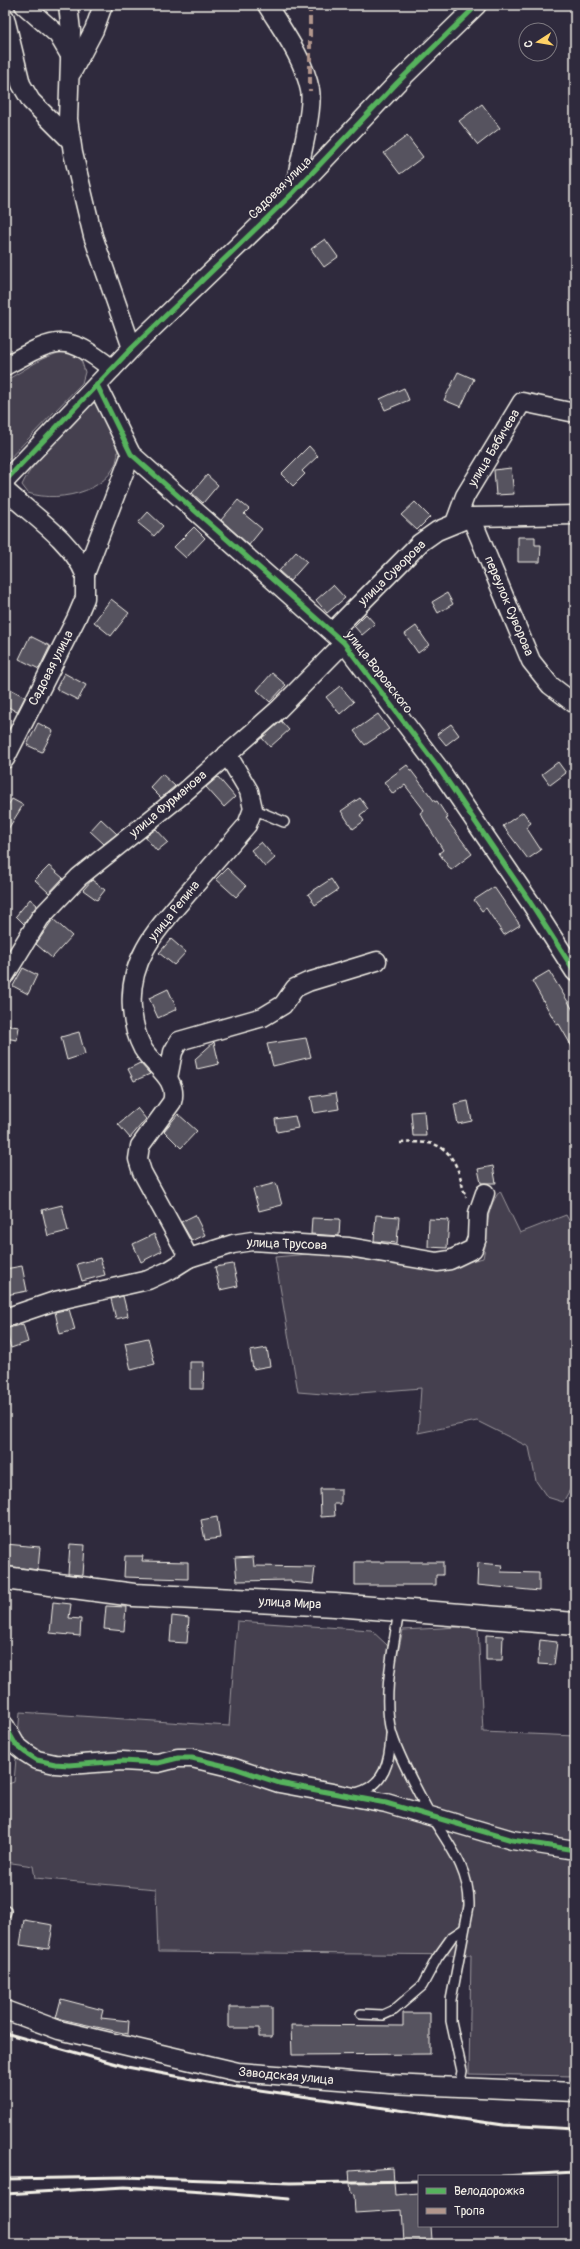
<svg xmlns="http://www.w3.org/2000/svg" width="580" height="2249" font-family="Pangolin,sans-serif">
	<style>
		.green { fill: #454050; stroke: #9c989c }
		.building { fill: #56525f; stroke: #f4f1e8 }
		.lines { fill: none; stroke-linecap: round; stroke-linejoin: round }
		.lane-casing { stroke: #f4f1e8; stroke-width: 12 }
		.street-casing { stroke: #f4f1e8; stroke-width: 21 }
		.secondary-casing { stroke: #f4f1e8; stroke-width: 25 }
		.path { stroke: #f4f1e8; stroke-width: 2.5; stroke-dasharray: 4 3; stroke-linecap: butt }
		.lane { stroke: #2f2a3d; stroke-width: 9 }
		.street { stroke: #2f2a3d; stroke-width: 18 }
		.secondary { stroke: #2f2a3d; stroke-width: 22 }
		.rail { stroke: #f4f1e8; stroke-width: 3 }
		.quiet { stroke: #b2968c; stroke-width: 4; stroke-dasharray: 8 4; stroke-linecap: butt }
		.cycleway-casing { stroke: #2f2a3d; stroke-width: 8 }
		.cycleway { stroke: #56b35d; stroke-width: 5 }
		.labels { text-anchor: middle; dominant-baseline: central; stroke-width: 3; stroke-linejoin: round; paint-order: stroke }
		.street-label { font-size: 13px; fill: #f4f1e8; stroke: #2f2a3d }
	</style>
	<rect width="100%" height="100%" fill="#2f2a3d"/>
	<filter id="ink" filterUnits="userSpaceOnUse"><feTurbulence type="fractalNoise" baseFrequency=".025" numOctaves="2"/><feDisplacementMap in="SourceGraphic" scale="8" xChannelSelector="R" yChannelSelector="G"/><feConvolveMatrix kernelMatrix="1 2 1 2 8 2 1 2 1" color-interpolation-filters="sRGB"/></filter>
	<g filter="url(#ink)">
		<g class="green">
			<path d="M63 351 79 353 85 372 82 383 5 463V381L42 359Z"/>
			<path d="M91 403H97C102 414 117 437 118 448 120 490 60 504 28 493L22 485C37 452 71 432 91 403Z"/>
			<path d="M500 1191 520 1233 566 1215 575 1231V1481L563 1502 547 1497 536 1481 529 1447 477 1421 418 1433 421 1388 335 1395 298 1392 275 1257 319 1253 435 1270 483 1258C488 1236 484 1210 500 1191Z"/>
			<path d="M237 1621 371 1630 387 1645 396 1661 403 1630 478 1626 483 1732 575 1736V2076L469 2074 471 1955 158 1952 156 1889 35 1878 33 1866 5 1862V1785L14 1782 20 1712 229 1726Z"/>
		</g>
		<g class="building">
			<path d="M482 104 500 128 478 145 459 121Z"/>
			<path d="M407 136 423 157 400 174 384 153Z"/>
			<path d="M325 239 338 257 324 267 311 249Z"/>
			<path d="M458 372 474 379 461 407 444 400Z"/>
			<path d="M404 388 409 400 385 410 380 399Z"/>
			<path d="M309 446 318 456 302 471 305 474 293 486 281 474Z"/>
			<path d="M511 468 514 494 496 495 494 470Z"/>
			<path d="M207 475 218 485 203 503 192 493Z"/>
			<path d="M238 500 249 509 244 514 262 529 249 545 221 520Z"/>
			<path d="M415 502 430 517 417 530 401 515Z"/>
			<path d="M148 512 163 526 154 536 138 523Z"/>
			<path d="M194 527 205 538 186 558 174 547Z"/>
			<path d="M518 537H535V545H541L540 562H518Z"/>
			<path d="M296 552 307 562 290 581 279 571Z"/>
			<path d="M333 585 345 598 327 613 316 600Z"/>
			<path d="M447 593 453 604 438 613 432 602Z"/>
			<path d="M111 599 129 613 111 636 94 622Z"/>
			<path d="M366 614 375 624 362 635 354 626Z"/>
			<path d="M416 626 429 645 418 653 405 634Z"/>
			<path d="M30 636 50 646 39 669 19 659Z"/>
			<path d="M64 673 86 685 78 700 56 689Z"/>
			<path d="M272 673 286 685 270 702 257 690Z"/>
			<path d="M5 686 25 697 17 712 5 705Z"/>
			<path d="M340 686 354 702 340 714 326 697Z"/>
			<path d="M378 714 389 729 365 745 354 731Z"/>
			<path d="M281 721 289 730 270 747 262 738Z"/>
			<path d="M38 723 53 731 42 752 27 745Z"/>
			<path d="M451 724 459 735 446 745 437 734Z"/>
			<path d="M558 762 566 773 550 785 542 774Z"/>
			<path d="M407 765 435 802 437 801 448 818 446 819 472 854 451 870 439 853 443 850 420 813 424 810 405 785 393 794 384 782Z"/>
			<path d="M162 774 175 786 161 798 150 787Z"/>
			<path d="M218 777 235 797 224 807 206 787Z"/>
			<path d="M360 798 368 809 360 815 364 821 353 829 341 811Z"/>
			<path d="M12 799 23 805 5 834V810Z"/>
			<path d="M523 812 531 823 526 827 541 850 528 859 503 826Z"/>
			<path d="M101 819 117 834 104 844 90 831Z"/>
			<path d="M156 829 168 842 157 851 145 837Z"/>
			<path d="M261 842 275 858 265 867 251 850Z"/>
			<path d="M49 866 63 878 49 893 35 880Z"/>
			<path d="M227 868 246 886 236 897 216 879Z"/>
			<path d="M331 879 338 890 315 905 308 894Z"/>
			<path d="M92 880 105 890 97 900 83 890Z"/>
			<path d="M494 887 520 925 504 935 486 908 482 911 474 900Z"/>
			<path d="M30 899 37 905 24 924 16 916Z"/>
			<path d="M53 919 72 936 52 958 36 944Z"/>
			<path d="M171 939 186 952 174 965 159 953Z"/>
			<path d="M23 968 37 975 28 994 13 986Z"/>
			<path d="M549 971 575 1013V1052L559 1024 557 1025 532 981Z"/>
			<path d="M168 989 177 1009 158 1018 149 998Z"/>
			<path d="M5 1025 19 1027 17 1040 5 1038Z"/>
			<path d="M79 1032 85 1054 67 1060 61 1037Z"/>
			<path d="M306 1038 311 1057 273 1066 267 1044Z"/>
			<path d="M214 1042 219 1064 197 1069 195 1059Z"/>
			<path d="M140 1063 150 1074 134 1081 128 1069Z"/>
			<path d="M336 1093 339 1109 314 1113 311 1097Z"/>
			<path d="M468 1101 472 1121 458 1124 454 1104Z"/>
			<path d="M137 1108 146 1119 130 1138 118 1124Z"/>
			<path d="M424 1111 426 1136H413L411 1112Z"/>
			<path d="M178 1114 197 1131 181 1148 164 1131Z"/>
			<path d="M295 1116 298 1128 277 1132 275 1119Z"/>
			<path d="M493 1166 496 1183H481L478 1169Z"/>
			<path d="M276 1183 282 1205 259 1211 253 1189Z"/>
			<path d="M62 1205 68 1231 48 1236 42 1210Z"/>
			<path d="M195 1215 205 1235 192 1241 181 1222Z"/>
			<path d="M376 1215 399 1217 397 1243 374 1241Z"/>
			<path d="M312 1218 340 1219 339 1236 311 1234Z"/>
			<path d="M429 1219 449 1220 447 1248 428 1247Z"/>
			<path d="M154 1234 162 1251 141 1262 133 1244Z"/>
			<path d="M100 1258 105 1275 82 1281 77 1264Z"/>
			<path d="M233 1264 238 1286 220 1290 215 1267Z"/>
			<path d="M22 1266 27 1291 6 1295 5 1269Z"/>
			<path d="M123 1296 128 1316 116 1319 111 1299Z"/>
			<path d="M69 1309 75 1330 60 1334 55 1312Z"/>
			<path d="M23 1324 28 1342 11 1348 5 1329Z"/>
			<path d="M148 1338 155 1364 131 1370 125 1343Z"/>
			<path d="M267 1348 270 1366 253 1369 250 1351Z"/>
			<path d="M190 1362H204L203 1389H190Z"/>
			<path d="M320 1489H341V1504H334L335 1516 321 1517Z"/>
			<path d="M217 1517 220 1538 205 1540 201 1520Z"/>
			<path d="M5 1544 40 1547 38 1570 5 1566Z"/>
			<path d="M70 1544 85 1545 83 1575 68 1574Z"/>
			<path d="M125 1556H143L142 1561 188 1562V1579L124 1577Z"/>
			<path d="M253 1557 254 1566 315 1567 313 1584 291 1582V1580L237 1581 235 1558Z"/>
			<path d="M355 1562H443V1575H436V1585H355Z"/>
			<path d="M478 1563 502 1565 501 1572 539 1573V1591L477 1585Z"/>
			<path d="M53 1602 71 1604 69 1618 81 1619 80 1636 50 1633Z"/>
			<path d="M106 1606 126 1607 124 1631 104 1629Z"/>
			<path d="M172 1616 189 1618 187 1643 170 1642Z"/>
			<path d="M486 1635 503 1636 502 1660H486Z"/>
			<path d="M540 1640 557 1642 554 1665 538 1664Z"/>
			<path d="M24 1920 53 1925 49 1949 20 1945Z"/>
			<path d="M61 1999 103 2010 101 2018 129 2021 128 2034 56 2018Z"/>
			<path d="M229 2007H272V2037H259V2028H229Z"/>
			<path d="M403 2013H430V2054L292 2055 291 2025 403 2026Z"/>
			<path d="M393 2168 395 2195 419 2193V2226H431L432 2240 404 2242 402 2210 355 2213 354 2195 351 2194 349 2171Z"/>
		</g>
		<g class="lines">
			<g class="lane-casing">
				<g id="lane">
					<path d="M253 809 284 822"/>
					<path d="M399 1610C394 1647 382 1694 391 1731 397 1754 419 1794 431 1816 449 1845 470 1870 469 1906L451 2000V2021L462 2071 459 2087"/>
					<path d="M356 1793C385 1786 390 1761 391 1735"/>
					<path d="M5 1914 6 1911"/>
					<path d="M361 2014 383 2015 394 2010 422 1986 437 1958 452 1937 464 1929"/>
				</g>
			</g>
			<g class="street-casing">
				<g id="street">
					<path d="M24 5 58 35 71 57"/>
					<path d="M68 5 71 31 68 119 73 153 93 236 132 348"/>
					<path d="M267 5C283 31 304 59 310 90 314 109 298 170 293 193"/>
					<path d="M5 18 21 84 31 101 71 141"/>
					<path d="M72 72 94 30 103 5"/>
					<path d="M5 366C56 338 64 331 112 369"/>
					<path d="M97 385 131 454 344 643 438 767 530 902 575 972"/>
					<path d="M5 481 132 348 293 193 397 83 477 5"/>
					<path d="M5 490C32 515 71 540 85 574"/>
					<path d="M471 517 531 661 550 685 575 704"/>
					<path d="M455 523 465 496 522 402 575 413"/>
					<path d="M333 631 420 543 437 531 471 517 575 515"/>
					<path d="M5 759 76 619 85 598V574L131 454"/>
					<path d="M5 975 40 918 79 877 179 797 278 710 344 643"/>
					<path d="M168 1078 173 1052 179 1041 263 1017 283 1005 295 988 308 982 377 961"/>
					<path d="M189 1258 142 1172 138 1159 140 1146 172 1102C179 1079 153 1066 143 1049 136 1036 133 1022 132 1008 128 958 159 927 189 892 209 869 228 847 247 825L253 809 249 791 227 754"/>
					<path d="M5 1318 55 1301 148 1280 170 1270 189 1258 233 1244 252 1241 349 1247 437 1262 450 1260 473 1249 477 1238 478 1213 485 1193"/>
					<path d="M5 1726 16 1745 26 1753 37 1760 55 1764 69 1765 122 1761 158 1763 178 1758H192L234 1768 279 1783 386 1803 512 1840 575 1850"/>
					<path d="M5 2010 59 2030 238 2072 390 2084 575 2092"/>
				</g>
			</g>
			<g class="secondary-casing">
				<path id="secondary" d="M5 1578 134 1595 335 1605 575 1624"/>
			</g>
			<path class="path" d="M400 1143C432 1141 448 1141 460 1176 462 1183 463 1190 466 1197"/>
			<use href="#lane" class="lane"/>
			<use href="#street" class="street"/>
			<use href="#secondary" class="secondary"/>
			<g class="rail">
				<path d="M5 2033 127 2067 224 2085 503 2125 575 2129"/>
				<path d="M502 2176 575 2172"/>
				<path d="M5 2179 125 2177 290 2183 419 2181"/>
				<path d="M5 2194 125 2187 219 2193 289 2199"/>
			</g>
			<path class="quiet" d="M310 5V91"/>
			<g class="cycleway-casing">
				<g id="cycleway">
					<path d="M97 385 131 454 344 643 438 767 530 902 575 972"/>
					<path d="M5 481 132 348 293 193 397 83 477 5"/>
					<path d="M5 1726 16 1745 26 1753 37 1760 55 1764 69 1765 122 1761 158 1763 178 1758H192L234 1768 279 1783 386 1803 512 1840 575 1850"/>
				</g>
			</g>
			<use href="#cycleway" class="cycleway"/>
		</g>
	</g>
	<g class="labels">
		<g class="street-label">
			<text transform="translate(280 188) rotate(-45)">Садовая улица</text>
			<text transform="translate(494 448) rotate(-59)">улица Бабичева</text>
			<text transform="translate(392 573) rotate(-44)">улица Суворова</text>
			<text transform="translate(509 606) rotate(67)">переулок Суворова</text>
			<text transform="translate(51 668) rotate(-63)">Садовая улица</text>
			<text transform="translate(379 672) rotate(52)">улица Воровского</text>
			<text transform="translate(168 804) rotate(-40)">улица Фурманова</text>
			<text transform="translate(174 911) rotate(-51)">улица Репина</text>
			<text transform="translate(287 1244) rotate(2)">улица Трусова</text>
			<text transform="translate(290 1603) rotate(3)">улица Мира</text>
			<text transform="translate(286 2076) rotate(5)">Заводская улица</text>
		</g>
	</g>
	<rect width="580" height="2249" fill="none" stroke="#2f2a3d" stroke-width="20"/>
	<rect x="10" y="10" width="560" height="2229" fill="none" stroke="#f4f1e8" stroke-width="1.5" filter="url(#ink)"/>
	<rect x="418" y="2175" width="140" height="52" fill="#2f2a3d" stroke="#7e7a81"/>
	<rect x="426" y="2188" width="20" height="6" fill="#56b35d" stroke="#7e7a81"/>
	<text x="454" y="2195" font-size="12" fill="#f4f1e8">Велодорожка</text>
	<rect x="426" y="2208" width="20" height="6" fill="#b2968c" stroke="#7e7a81"/>
	<text x="454" y="2215" font-size="12" fill="#f4f1e8">Тропа</text>
	<g transform="translate(538 42) rotate(258)"><circle r="19" fill="#2f2a3d" stroke="#7e7a81"/>
	<path d="M0-3L7 15L0 10L-7 15Z" fill="#ffd166"/>
	<text y="-6" font-size="11" font-weight="bold" text-anchor="middle" fill="#f4f1e8">С</text>
	</g>
</svg>
